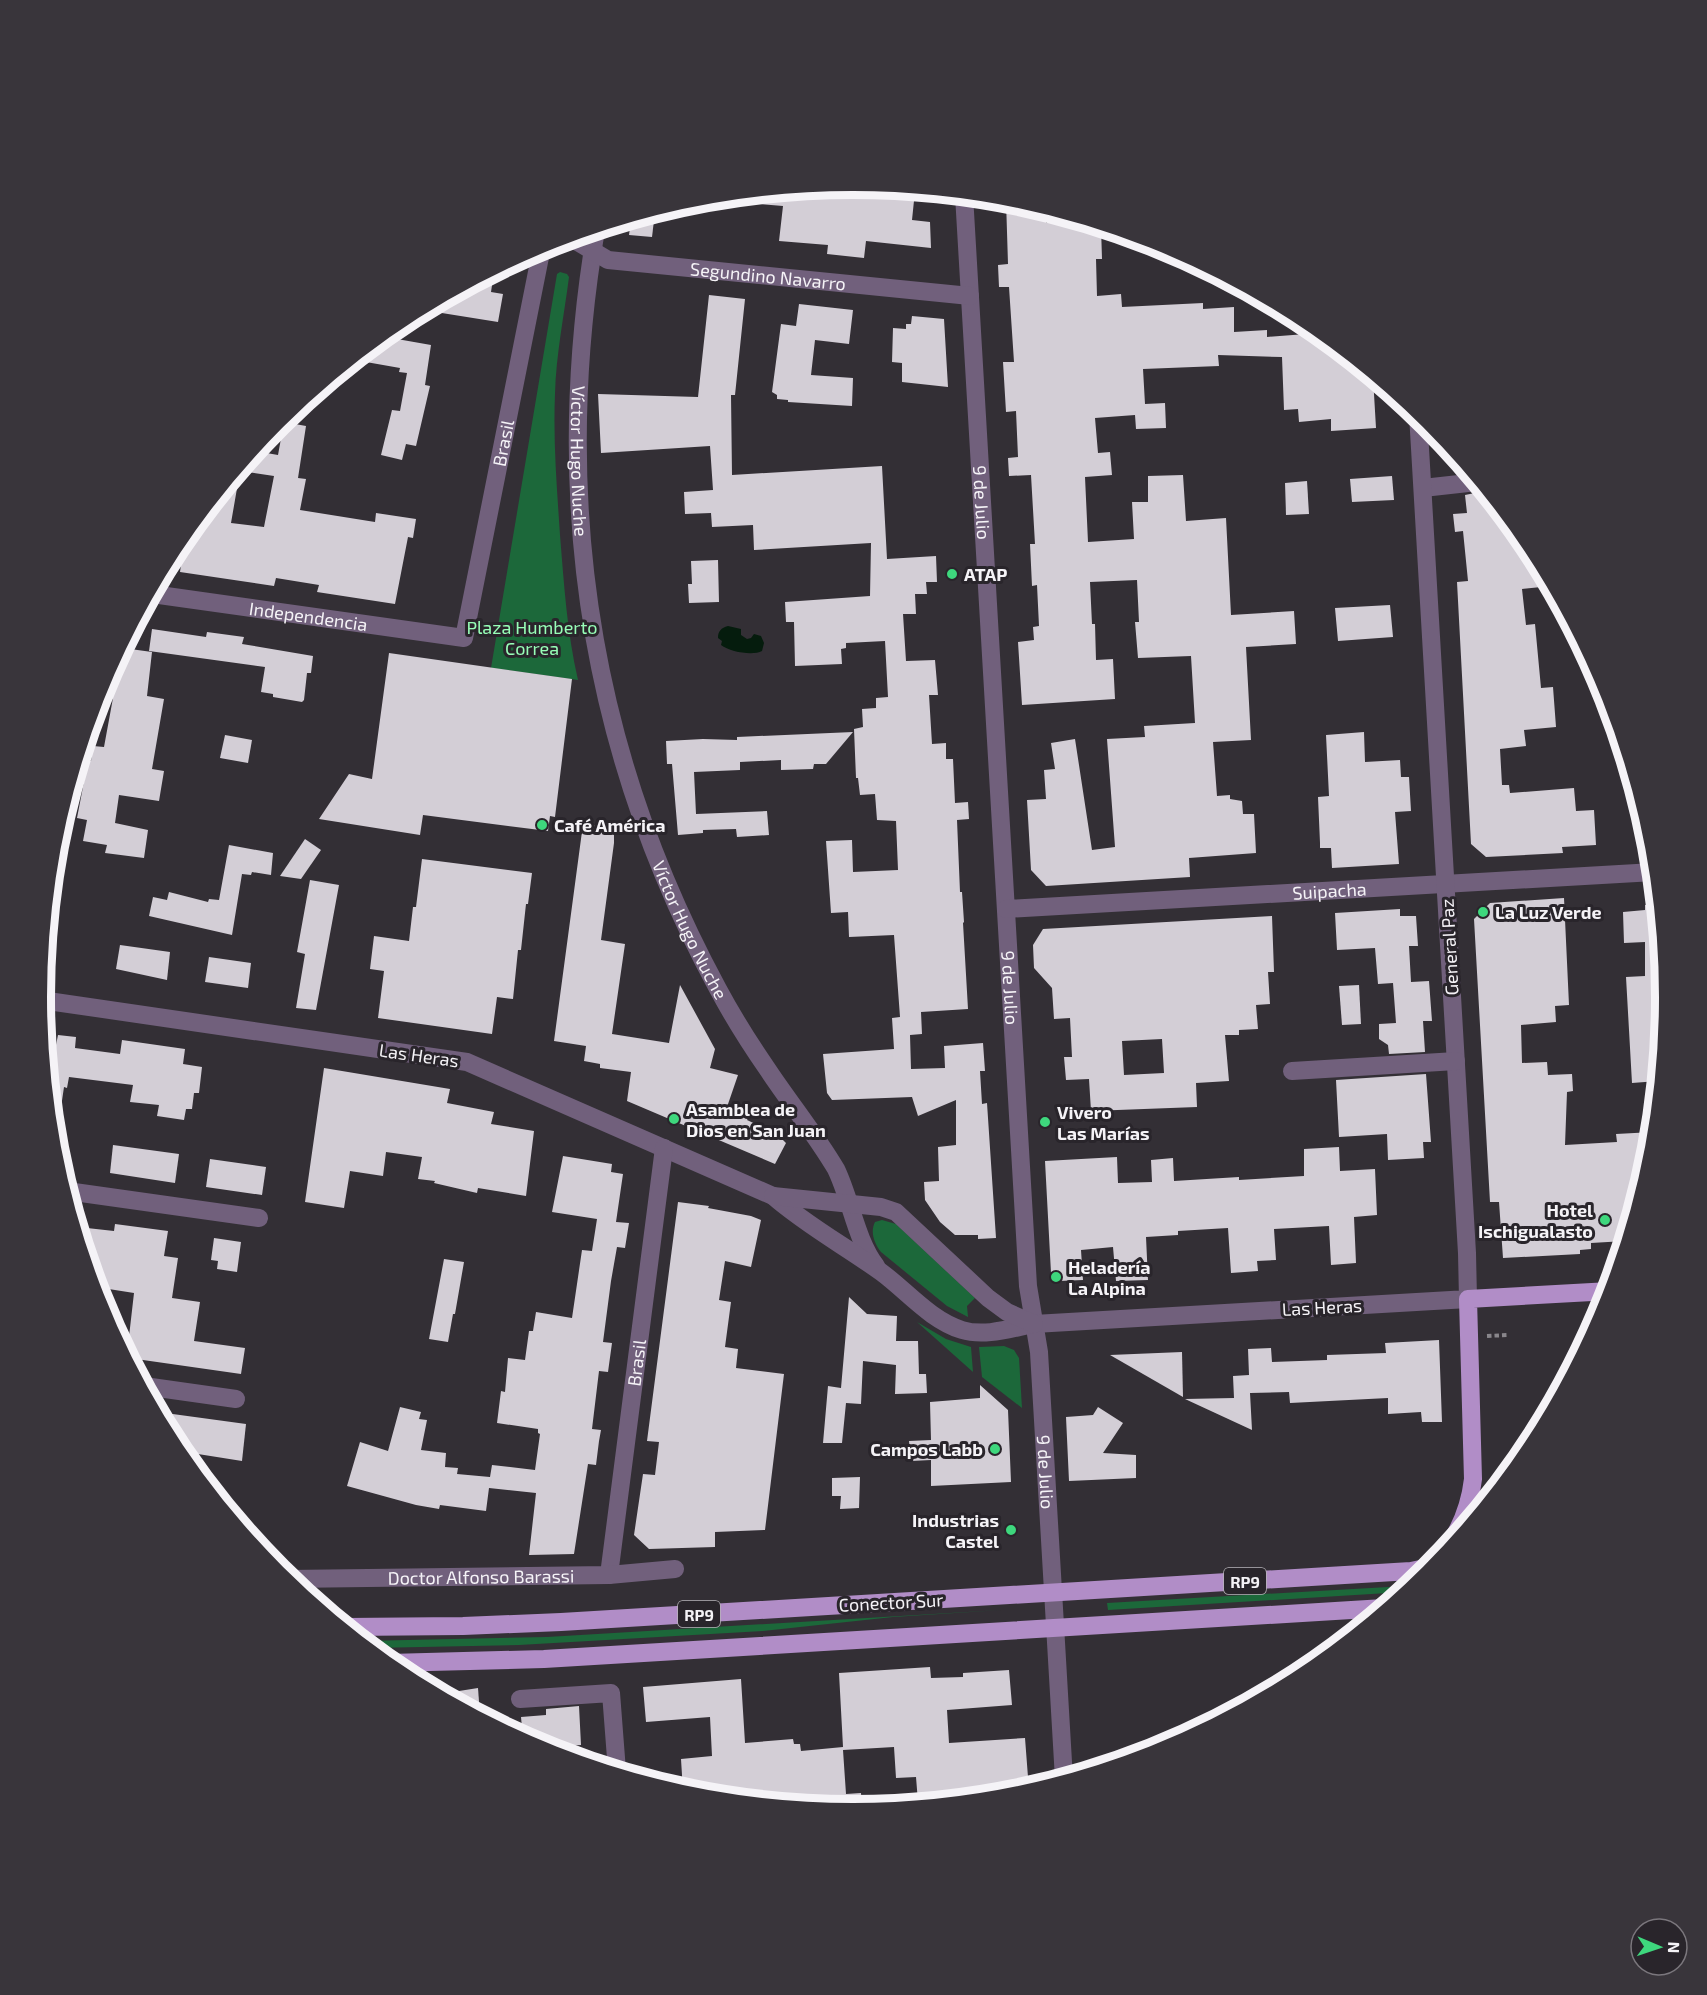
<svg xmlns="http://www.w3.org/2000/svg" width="1707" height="1995" font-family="'Exo 2',sans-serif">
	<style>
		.green { fill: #1c683a }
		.water { fill: #051c0d }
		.building { fill: #d3ced6; fill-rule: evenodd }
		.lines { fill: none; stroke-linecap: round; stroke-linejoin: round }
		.path { stroke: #89868b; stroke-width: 4; stroke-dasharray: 4.5 3; stroke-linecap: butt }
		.minor { stroke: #71607c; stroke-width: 18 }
		.major { stroke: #b18dc7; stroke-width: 18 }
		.poi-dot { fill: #3ed77d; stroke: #29252b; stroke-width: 2 }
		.labels { text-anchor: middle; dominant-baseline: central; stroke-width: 6; stroke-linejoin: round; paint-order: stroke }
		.shield { fill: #29252b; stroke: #b8b5ba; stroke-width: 1.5 }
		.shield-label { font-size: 16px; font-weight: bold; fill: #f5f3f7 }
		.street-label { font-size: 18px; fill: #f5f3f7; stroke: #29252b }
		.poi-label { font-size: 18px; font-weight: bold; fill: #f5f3f7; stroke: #29252b; text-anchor: start }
		.park-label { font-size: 18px; fill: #97feb7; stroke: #29252b }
		.rim { fill: none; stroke: #f5f3f7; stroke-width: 8 }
	</style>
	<rect width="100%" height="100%" fill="#332f35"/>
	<g class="green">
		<path d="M560 272 567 274 569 277C564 316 556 355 555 394 553 441 557 489 560 535 564 584 567 632 578 680L491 668 557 274Z"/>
		<path d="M882 1220 896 1224 975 1298 967 1306 968 1317 947 1306 881 1252C874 1243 870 1232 875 1222Z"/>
		<path d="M917 1322 946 1339 971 1347 973 1372Z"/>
		<path d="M1004 1346 1014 1350 1019 1358 1022 1408 982 1377 979 1347Z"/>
		<path d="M1406 1586V1591L1404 1592 1108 1610 1107 1603Z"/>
		<path d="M1001 1610 893 1617 763 1631 519 1645 371 1648 362 1641 547 1637Z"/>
	</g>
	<path class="water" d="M728 626 741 629V635L747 639 751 638 754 634 761 636 764 643 762 651C753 656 730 652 721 645L722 641 718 638C718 631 721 628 728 626Z"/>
	<g class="building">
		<path d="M875 187 915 191 912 220 930 222 931 248 866 241 864 258 827 254 828 245 779 241 783 206 749 203V195L797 190 874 199Z"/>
		<path d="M1006 200 1042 209V216H1046V223L1083 222 1101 227 1102 259H1096L1097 296 1121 294 1122 307 1203 303V309L1234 307V332L1267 330V337L1319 333 1373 377 1376 428 1331 431V419L1299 422 1298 409 1284 410 1282 357 1218 355 1219 366 1143 369 1145 404 1165 403 1166 428 1136 429 1135 415 1095 418 1098 453 1110 452 1112 475 1085 477 1088 542 1134 539 1132 502H1148V476L1183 475 1186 521 1226 518 1231 615 1294 611 1296 644 1246 647 1251 740 1213 742 1217 796 1230 795V799L1242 801 1243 814H1254L1256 853 1189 858 1190 877 1046 886 1031 870 1027 800 1046 799 1044 770 1055 769 1051 743 1075 739 1092 850 1115 847 1107 739 1145 737 1144 726 1195 723 1191 656 1138 658 1135 622H1139L1137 580 1090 582 1092 624H1095L1096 660 1113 659 1115 699 1022 705 1018 642 1034 640 1033 627 1039 626 1037 585 1032 586 1030 544H1035L1031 475 1009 476 1008 458 1018 457 1016 411 1006 412 1003 362H1014L1009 287H999L998 265 1008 264Z"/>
		<path d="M655 212 652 237 629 235 631 220Z"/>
		<path d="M494 272 491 292 503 294 498 322 423 310Z"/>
		<path d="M709 295 745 299 735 395H731L732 475 882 466 887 559 936 556 937 582H926L927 594H915L916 614H903L906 661 935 660 938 695H929L932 744 946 743V759H953L955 803 968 802 969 819 957 820 960 892H962L964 922 963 923 968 1009 921 1012 922 1034 910 1035 911 1069 945 1068 944 1046 983 1043 985 1071H980L982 1104 987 1103 996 1238 978 1239V1235H955L940 1222 925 1200 924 1182 939 1181 938 1147 956 1145V1100L918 1116 912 1097 832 1100 827 1093 823 1054 894 1049 892 1018 900 1017 894 935 849 937 848 912 831 913 826 841 852 840 853 872 898 870 896 821 877 820 875 794 860 795 858 778H856L854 729 863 727 862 709 876 708V698L888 697 885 641 846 643V648L841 649 842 664 795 666 794 622H786L785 602 870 596 871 543 754 550 753 525 712 527 711 513 685 514 684 492 713 490 710 446 601 453 598 394 698 397Z"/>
		<path d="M799 304 853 310 849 344 815 340 811 375 853 378 852 406 788 402V400L777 399V395L772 392 781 324 796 326Z"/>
		<path d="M912 316 944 319 948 387 902 382V363L892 362 893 328 906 329V324H911Z"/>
		<path d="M400 323 397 339 431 345 425 385 430 386 416 446 406 444 402 460 381 455 392 410 400 411 407 373 399 372 400 368 366 362 369 349Z"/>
		<path d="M284 422 306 426 298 478 306 479 300 510 375 522 376 513 416 519 413 538 408 537 395 604 317 592 319 585 276 578 274 586 180 572 181 565 169 562 178 546 255 451 278 455ZM240 471 274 476 264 527 231 523Z"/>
		<path d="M1392 476 1394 500 1352 502 1350 479Z"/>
		<path d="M1307 481 1309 514 1286 515 1285 483Z"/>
		<path d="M1485 491 1530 546 1551 586 1522 589 1526 625 1535 624 1541 688 1553 687 1556 727 1524 730 1526 746 1500 749 1502 785H1509L1510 793 1574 788 1576 811 1594 810 1596 845 1562 847 1563 853 1486 857 1471 844 1457 582 1468 581 1463 531 1455 532 1453 514 1467 513 1465 495Z"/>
		<path d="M718 560 719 602 689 603 688 584H692L691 561Z"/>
		<path d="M1390 605 1393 637 1338 641 1335 608Z"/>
		<path d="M152 629 206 637 207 632 244 637 242 644 313 656 311 673H307L304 700 302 702 273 697V694L261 692 265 667 149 651Z"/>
		<path d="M123 648 152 652 147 696 164 699 152 769 164 771 159 801 119 795 115 823 148 830 144 858 105 853 107 845 83 841 87 820 77 818 88 761H91L93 746 104 747 113 698H110L113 676H117L120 654Z"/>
		<path d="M389 653 572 679 555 817 550 816 548 831 423 815 420 835 319 819 349 774 372 779Z"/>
		<path d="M853 732 826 764H814L813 769 781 770V760L740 762V770L694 772 696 814 767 811 769 835 737 837 736 829 703 830V833L678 835 672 764H667L666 741 703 739 737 740V737Z"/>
		<path d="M1364 732 1365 762 1400 760 1401 777H1409L1411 811 1395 812 1399 864 1332 868 1331 848H1320V843L1318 797 1329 796 1326 735Z"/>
		<path d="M225 735 252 740 248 763 220 758Z"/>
		<path d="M583 824 614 828V843L601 940 625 944 612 1034 669 1043 680 985 715 1049 710 1068 738 1075 727 1107 741 1112 740 1114 748 1118 747 1120 777 1134 786 1143 775 1164 627 1101 631 1072 600 1068V1064L584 1061 586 1046 554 1041Z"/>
		<path d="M305 839 321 850 301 879 280 876Z"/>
		<path d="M229 845 273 853 271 875 252 872 251 875 242 874 232 935 149 916 153 897 167 900 169 892 208 902 209 899 219 900Z"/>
		<path d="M422 859 532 873 528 904H526L521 950H518L513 999 497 997 492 1034 378 1018 384 971 370 969 374 936 409 941 413 907H416Z"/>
		<path d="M310 880 339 885 316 1010 296 1008 305 954 297 952Z"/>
		<path d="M1564 898 1569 1005 1555 1006 1556 1022 1521 1025 1522 1063 1547 1062 1548 1075 1572 1074 1573 1091 1567 1092 1565 1145 1617 1142 1616 1134 1653 1132 1651 1156 1625 1241 1591 1243V1249L1580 1250V1254L1503 1258 1499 1202H1490L1474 919 1490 903Z"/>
		<path d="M1657 904 1666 998 1658 1081 1632 1083 1626 977 1645 976V942L1624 943 1623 912 1645 910V905Z"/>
		<path d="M1400 909V916H1416L1418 946H1409L1411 982 1429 981 1432 1021H1423L1425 1052 1389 1054 1388 1045 1379 1039V1024L1396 1023 1393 983 1378 984 1375 948 1337 950 1335 913Z"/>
		<path d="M1272 916 1274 972H1268L1270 1004 1256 1005 1258 1029 1239 1030V1035H1225L1229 1081 1196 1083 1197 1107 1091 1111 1089 1079 1066 1080 1064 1057H1072L1070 1018 1054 1019 1052 988 1034 968 1033 945 1043 929ZM1162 1039 1164 1073 1124 1075 1122 1041Z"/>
		<path d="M120 945 170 952 167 980 116 969Z"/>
		<path d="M209 957 251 963 248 988 205 982Z"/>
		<path d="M1359 985 1361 1024 1342 1025 1339 986Z"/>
		<path d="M58 1035 76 1037 75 1048 120 1054 122 1040 185 1049 183 1064 202 1067 199 1093H194L192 1109H186L184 1120 157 1116 159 1105 130 1102 133 1085 69 1077 67 1088 64 1087 59 1121H53L45 1043 56 1045Z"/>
		<path d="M324 1068 450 1089 447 1103 494 1112 491 1124 534 1131 526 1196 478 1188 477 1193 434 1183 435 1181 418 1179 422 1157 386 1152 383 1176 350 1171 344 1208 305 1202Z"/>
		<path d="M1426 1074 1431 1142H1423L1424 1158 1388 1160 1387 1134 1339 1137 1336 1080Z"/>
		<path d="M113 1145 179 1154 175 1183 110 1173Z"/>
		<path d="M1339 1147 1340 1171 1375 1169 1377 1215 1354 1217 1356 1263 1331 1265 1329 1226 1274 1229 1276 1260 1257 1261 1258 1271 1231 1273 1228 1228 1178 1231V1235L1146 1237 1148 1280 1116 1281 1113 1247 1081 1250 1083 1280 1059 1281 1051 1273 1045 1161 1117 1157 1118 1183 1152 1182 1151 1160 1173 1158 1174 1181 1239 1177V1180L1304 1176V1149Z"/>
		<path d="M563 1156 612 1164 611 1172 623 1174 616 1222 629 1223 625 1248 617 1247 611 1281 603 1342 612 1343 608 1372 599 1371 592 1429 601 1430 599 1441 596 1465 588 1464 574 1554 529 1555 536 1493 489 1488 486 1511 440 1505 439 1509 416 1505 347 1486 360 1442 388 1451 400 1407 421 1412 419 1419 427 1420 421 1450 446 1453 445 1467 458 1468 457 1474 490 1477 492 1465 535 1470 540 1434 538 1433V1429L497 1423 501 1391 505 1392 508 1358 525 1360 529 1331H533L536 1312 572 1318 582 1250 592 1251 597 1219 552 1212Z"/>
		<path d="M210 1159 266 1167 262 1195 206 1187Z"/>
		<path d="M678 1202 709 1206 708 1208 751 1216 761 1220 751 1267 725 1261 719 1300 731 1302 725 1347 738 1349 736 1368 784 1374 765 1530 715 1532V1547L649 1549 634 1535 643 1474 655 1475 659 1442 647 1441Z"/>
		<path d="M115 1224 168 1231 164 1256 178 1258 172 1298 200 1302 194 1341 245 1348 241 1374 129 1358 127 1354 134 1293 96 1287 78 1227 114 1231Z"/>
		<path d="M214 1238 241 1242 237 1272 217 1269 218 1261 211 1260Z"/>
		<path d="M444 1259 464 1262 455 1314H453L448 1342 429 1339Z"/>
		<path d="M849 1297 867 1314 897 1316 896 1341H918L919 1374H926L927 1393 895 1394 896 1365 863 1361 861 1404 846 1403 842 1443H823L828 1386 841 1388Z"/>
		<path d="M1439 1340 1442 1422H1422L1421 1412 1388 1414V1398L1290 1403 1289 1392 1250 1393 1252 1430 1185 1399 1234 1398 1233 1376 1249 1375 1248 1349 1271 1348 1272 1362 1327 1360V1355L1386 1353 1385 1343Z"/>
		<path d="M1182 1352 1183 1397 1110 1355Z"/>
		<path d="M980 1385 1008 1410 1011 1482 931 1486V1460L911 1461 909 1441 931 1440 930 1402 980 1398Z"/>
		<path d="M1098 1407 1123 1423 1103 1453 1136 1455V1478L1069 1481 1066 1417 1093 1415Z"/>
		<path d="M158 1412 246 1424 242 1461 179 1451Z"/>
		<path d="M860 1477 859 1508 840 1509 841 1496H832V1478Z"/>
		<path d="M930 1667 931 1678 963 1677V1673L1009 1670 1012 1705 947 1710 949 1743 1025 1738 1029 1790 1007 1795H991V1789L935 1794V1801L918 1802 916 1777 896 1778 894 1747 843 1750 846 1794 861 1793 862 1810H853L695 1795 683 1791 681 1759 712 1756 710 1717 646 1722 643 1687 741 1679 745 1743 793 1739 794 1744H800L801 1751 843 1747 839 1673Z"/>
		<path d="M478 1688 480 1715 440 1694Z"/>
		<path d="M579 1706 581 1745 549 1747 548 1743 533 1744 523 1738 521 1717 546 1715V1709Z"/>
	</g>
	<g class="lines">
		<g class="path">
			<path d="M1487 1336 1507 1335"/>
			<path d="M323 1609H336"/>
		</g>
		<g class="minor">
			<path id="s1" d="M964 195 1028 1286 1039 1352 1064 1779"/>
			<path id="s2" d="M596 230C551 496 589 751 718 989 733 1017 750 1044 768 1070 790 1103 816 1135 836 1169 851 1200 856 1240 876 1266"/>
			<path id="s3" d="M571 238 608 260 970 296"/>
			<path d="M1423 488 1477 482"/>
			<path id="s4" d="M152 594 464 638 542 247"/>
			<path id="s5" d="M1006 909 1654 872"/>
			<path d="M41 1000 467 1062 773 1196C806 1225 845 1246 881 1272 907 1291 930 1320 962 1330 985 1337 1012 1328 1034 1324L1468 1299 1467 1253 1418 414"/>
			<path d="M1292 1071 1456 1061"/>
			<path d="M67 1191 259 1218"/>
			<path d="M773 1196 881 1207 896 1212 988 1298 1007 1312 1034 1324"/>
			<path d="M144 1386 236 1399"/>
			<path id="s6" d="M609 1575 664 1148"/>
			<path id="s7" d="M287 1579 609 1575 675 1569"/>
			<path d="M520 1699 611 1693 617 1771"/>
		</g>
		<g class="major">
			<path d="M1445 1551C1460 1530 1470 1505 1473 1479L1468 1299 1610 1291"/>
			<path d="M345 1627 463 1626 561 1622 1411 1571 1425 1568 1436 1563"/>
			<path d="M389 1663 544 1659 1384 1608"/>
		</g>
	</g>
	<g class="poi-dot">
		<circle cx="952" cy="574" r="6"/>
		<circle cx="542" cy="825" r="6"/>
		<circle cx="1483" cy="912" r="6"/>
		<circle cx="674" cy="1119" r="6"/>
		<circle cx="1045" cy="1122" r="6"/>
		<circle cx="1605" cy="1220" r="6"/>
		<circle cx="1056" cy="1277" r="6"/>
		<circle cx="995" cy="1449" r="6"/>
		<circle cx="1011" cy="1530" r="6"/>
	</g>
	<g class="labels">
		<g class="shield">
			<rect x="1224" y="1568" width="42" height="26" rx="4.5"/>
			<rect x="678" y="1601" width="42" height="26" rx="4.5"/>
		</g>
		<g class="shield-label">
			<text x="1245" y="1581">RP9</text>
			<text x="699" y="1614">RP9</text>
		</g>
		<g class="street-label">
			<text stroke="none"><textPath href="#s3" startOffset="204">Segundino Navarro</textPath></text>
			<text stroke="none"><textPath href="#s4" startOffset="514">Brasil</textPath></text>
			<text stroke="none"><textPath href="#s2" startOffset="232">Víctor Hugo Nuche</textPath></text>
			<text stroke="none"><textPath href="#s1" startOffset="308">9 de Julio</textPath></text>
			<text stroke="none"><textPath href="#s4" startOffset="158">Independencia</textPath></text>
			<text stroke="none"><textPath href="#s5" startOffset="324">Suipacha</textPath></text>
			<text stroke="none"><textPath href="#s2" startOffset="718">Víctor Hugo Nuche</textPath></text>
			<text transform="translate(1449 947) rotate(-93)">General Paz</text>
			<text stroke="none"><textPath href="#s1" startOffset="794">9 de Julio</textPath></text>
			<text transform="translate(419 1055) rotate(8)">Las Heras</text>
			<text transform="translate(1322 1307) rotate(-3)">Las Heras</text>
			<text stroke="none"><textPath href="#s6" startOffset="214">Brasil</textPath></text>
			<text stroke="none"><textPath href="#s1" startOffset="1280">9 de Julio</textPath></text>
			<text stroke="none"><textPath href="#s7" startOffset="194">Doctor Alfonso Barassi</textPath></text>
			<text transform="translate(891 1602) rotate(-3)">Conector Sur</text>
		</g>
		<g class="poi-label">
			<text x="964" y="574">ATAP</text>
			<text x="554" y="825">Café América</text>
			<text x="1495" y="912">La Luz Verde</text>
			<text x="686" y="1109">Asamblea de<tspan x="686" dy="21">Dios en San Juan</tspan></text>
			<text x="1057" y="1112">Vivero<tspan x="1057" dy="21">Las Marías</tspan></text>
			<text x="1593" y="1210" text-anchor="end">Hotel<tspan x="1593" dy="21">Ischigualasto</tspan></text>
			<text x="1068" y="1267">Heladería<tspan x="1068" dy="21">La Alpina</tspan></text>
			<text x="983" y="1449" text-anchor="end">Campos Labb</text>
			<text x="999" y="1520" text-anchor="end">Industrias<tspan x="999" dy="21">Castel</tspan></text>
		</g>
		<g class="park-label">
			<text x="532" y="627">Plaza Humberto<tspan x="532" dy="21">Correa</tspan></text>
		</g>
	</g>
	<path d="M0 0H1707V1995H0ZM51 997a802 802 0 1 1 1604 0a802 802 0 1 1-1604 0Z" fill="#39353b" fill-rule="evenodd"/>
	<path class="rim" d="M51 997a802 802 0 1 1 1604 0a802 802 0 1 1-1604 0Z"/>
	<g transform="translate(1659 1947) rotate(92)"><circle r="28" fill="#29252b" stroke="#7b777d" stroke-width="1.5"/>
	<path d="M0-4.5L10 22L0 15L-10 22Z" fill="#3ed77d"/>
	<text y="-9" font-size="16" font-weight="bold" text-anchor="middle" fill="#f5f3f7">N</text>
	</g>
</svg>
